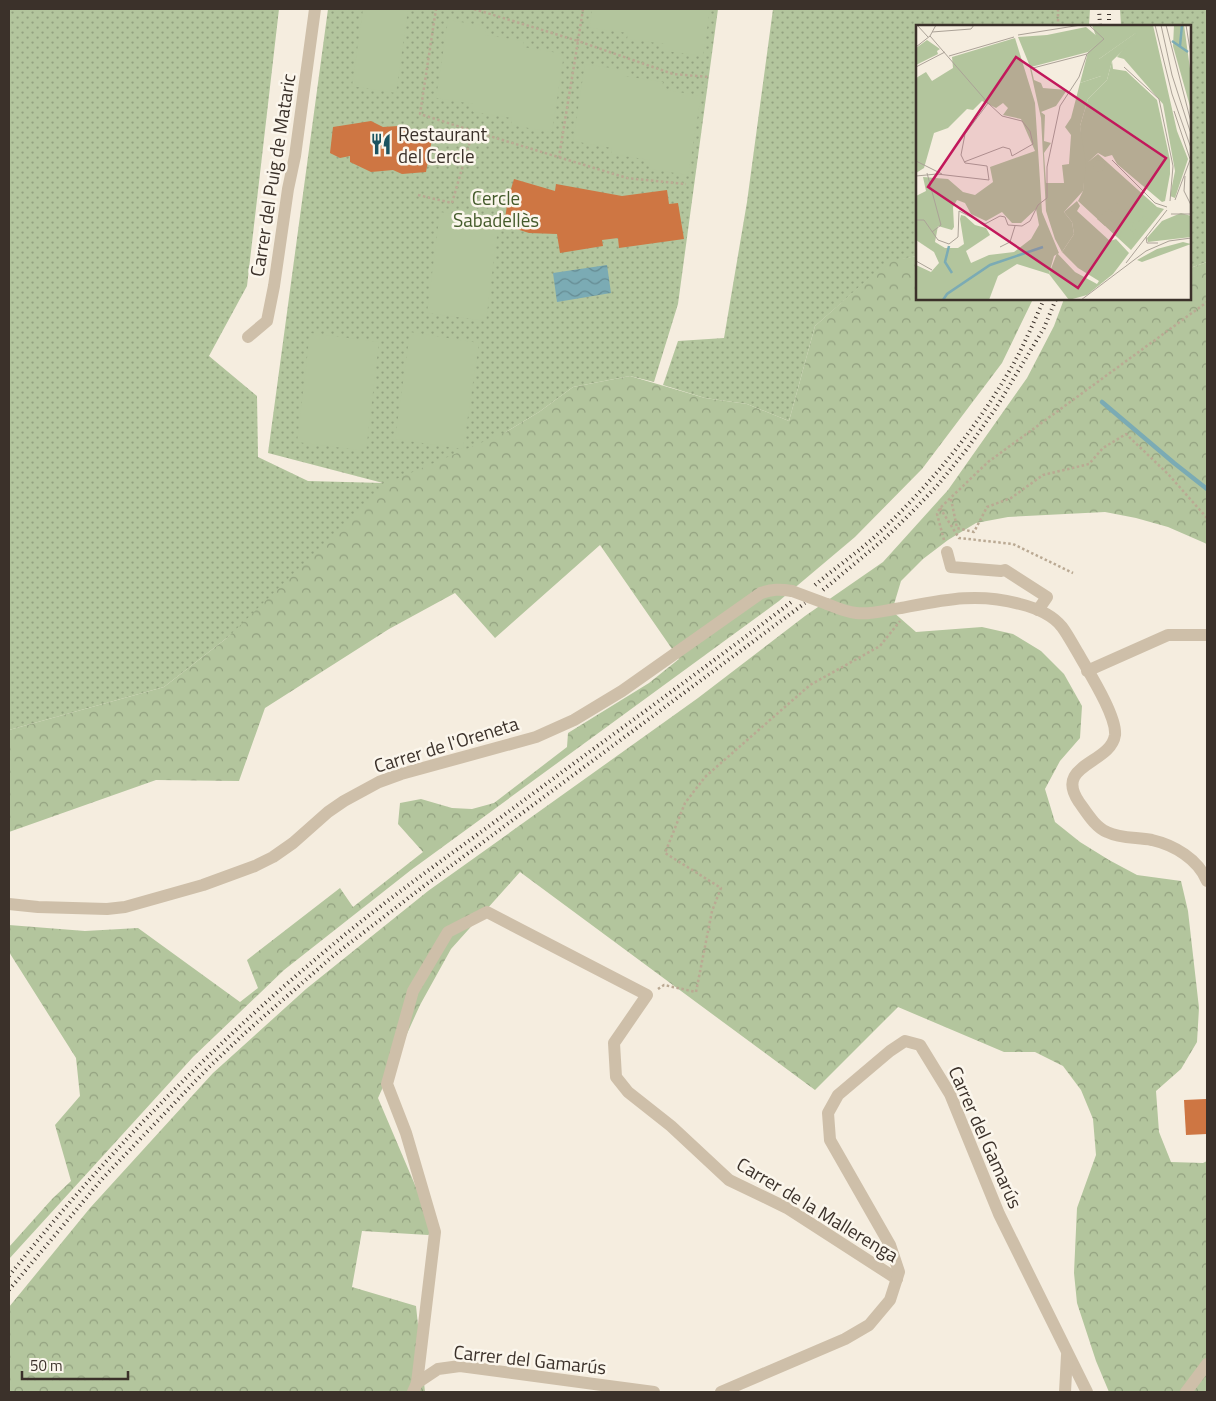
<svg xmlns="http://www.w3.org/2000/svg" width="1216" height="1401" font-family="'Titillium Web',sans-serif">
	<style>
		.grass { fill: url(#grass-dots) }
		.forest { fill: url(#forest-crowns) }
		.garden { fill: #b3c59d }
		.water { fill: url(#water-waves) }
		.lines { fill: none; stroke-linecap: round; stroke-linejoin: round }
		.stream { stroke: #7babb4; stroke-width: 4.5 }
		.building { fill: #ce7643 }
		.path { stroke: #baa993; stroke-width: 2.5; stroke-dasharray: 2.5 2.5; stroke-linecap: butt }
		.minor { stroke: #cebfa9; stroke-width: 12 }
		.rail { stroke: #3b312a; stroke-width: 4; stroke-dasharray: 1 4; stroke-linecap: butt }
		.minor-bridge { stroke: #cebfa9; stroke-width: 12 }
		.labels { text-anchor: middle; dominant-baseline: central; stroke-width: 5; stroke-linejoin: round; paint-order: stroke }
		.poi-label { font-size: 19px; fill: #3b312a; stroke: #fbf6ec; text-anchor: start }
		.street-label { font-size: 19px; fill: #3b312a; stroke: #fbf6ec }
		.park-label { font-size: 19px; fill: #445b2b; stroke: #fbf6ec }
		.inset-river { fill: none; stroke: #7babb4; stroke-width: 2.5 }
		.inset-road { fill: none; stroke: #aba297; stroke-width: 1 }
		.view { fill: #c2185b; fill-opacity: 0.15; stroke: #c2185b; stroke-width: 2.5 }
		.inset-edge { fill: none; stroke: #3b312a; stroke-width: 2.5 }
	</style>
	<defs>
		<pattern id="grass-dots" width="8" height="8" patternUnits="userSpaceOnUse" patternTransform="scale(1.25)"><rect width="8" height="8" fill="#b3c59d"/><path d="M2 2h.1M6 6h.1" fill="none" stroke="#93a180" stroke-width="1.8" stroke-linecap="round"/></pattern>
		<pattern id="forest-crowns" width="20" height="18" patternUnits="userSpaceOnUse" patternTransform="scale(1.25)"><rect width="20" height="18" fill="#b3c59d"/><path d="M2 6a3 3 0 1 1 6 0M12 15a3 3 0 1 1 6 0" fill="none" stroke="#93a180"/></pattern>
		<pattern id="water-waves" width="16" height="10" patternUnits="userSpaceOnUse" patternTransform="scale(1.25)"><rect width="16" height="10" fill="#7babb4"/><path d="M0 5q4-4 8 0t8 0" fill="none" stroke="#668c93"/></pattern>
	</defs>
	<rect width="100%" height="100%" fill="#f5eddf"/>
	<g class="grass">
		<path d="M9 9H279L247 286 209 356 257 396 258 457 308 481 383 483 268 453 328 9H718L678 304 654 382 630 376 573 387 539 412 506 432 228 637 164 687 9 730Z"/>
		<path d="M773 9H1090L1089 26H917V256L888 262 815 326 789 421 747 404 705 398 663 385 678 341 724 338 747 202Z"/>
		<path d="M1120 9H1207V262L1190 268V26H1121Z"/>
	</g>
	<g class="forest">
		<path d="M917 256V299H1033L1002 363 922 469 855 537 779 601 411 870 284 970 193 1057 9 1259V1247L52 1199 71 1181 55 1125 80 1096 76 1058 9 952V925L85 931 138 928 240 1002 258 988 247 960 340 888 353 907 423 852 398 824 400 803 421 799 452 808 472 809 494 803 567 747 568 733 649 683 679 659 600 545 495 638 455 593 389 629 265 708 239 781 156 780 9 832V730L164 687 228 637 387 483 506 432 539 412 573 387 630 376 705 398 747 404 789 421 815 326 888 261Z"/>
		<path d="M1207 262V544L1168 527 1136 518 1105 512 1008 517 976 523 948 540 923 559 901 581 892 611 916 632 982 627 1013 634 1041 651 1064 674 1082 706 1080 738 1060 761 1045 789 1055 822 1080 842 1109 860 1137 875 1181 881 1188 911 1199 1008 1197 1042 1181 1069 1156 1091 1159 1132 1171 1162 1203 1163 1207 1161V1392H1109L1096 1361 1077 1303 1074 1273 1077 1208 1096 1155 1093 1119 1081 1090 1063 1066 1035 1052H1004L898 1007 815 1090 520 872 451 949 420 1005 378 1098 435 1232 428 1235 362 1231 352 1287 416 1306 425 1392H9V1307L90 1208 213 1073 306 989 428 891 698 698 805 616 883 562 948 490 1027 378 1054 326 1064 299H1190V268Z"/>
	</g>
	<g class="garden">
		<path d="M363 9H408L396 93 352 86Z"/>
		<path d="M592 9H710L703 56 665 51V44L627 39 628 33 590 28Z"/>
		<path d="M448 20 486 26 485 35 524 41 523 47 564 54 552 132 511 125 512 118 473 112V104L436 98Z"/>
		<path d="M585 64 624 70V76L663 82 662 89 701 96 688 175 649 169 650 160 611 154 612 148 573 141Z"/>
		<path d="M440 212 499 220 486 321 427 313Z"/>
		<path d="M410 332 479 343 463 449 395 439Z"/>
		<path d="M310 333 379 342 366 451 297 442Z"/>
	</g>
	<path class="water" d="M607 265 611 293 557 302 553 273Z"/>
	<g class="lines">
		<path class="stream" d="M1102 402 1174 463 1207 489"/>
	</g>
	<g class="building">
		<path d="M371 121 383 127 398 126 433 134 426 172 402 174 393 170 371 172 350 162V156L340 158 330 153 333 127Z"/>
		<path d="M514 179 555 191 556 184 622 196 667 190 669 204 678 203 684 239 619 248 618 238 602 240 603 246 560 253 557 234 529 233 504 225 508 199Z"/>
		<path d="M1206 1099 1207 1134 1186 1135 1184 1100Z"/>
	</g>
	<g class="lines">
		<g class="path">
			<path d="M474 9 578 41 559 157"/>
			<path d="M583 9 578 41 673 74 709 77"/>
			<path d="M1058 9V26"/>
			<path d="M473 131 627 178 686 184"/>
			<path d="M418 195 452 203 473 131 420 114 436 9"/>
			<path d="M951 499 957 528 974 532 987 507 1011 498 1043 475 1089 464 1103 448 1126 434 1168 474 1207 518"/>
			<path d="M940 508 959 538 1013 544 1073 573"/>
			<path d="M944 540 937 514 940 508 988 462 1207 302"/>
			<path d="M658 989 664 985 696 992 712 911 721 888 665 853 685 803 705 777 810 685 880 646 900 621"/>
			<path d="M42 1391V1392"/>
		</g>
		<g class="minor">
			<path d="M248 337 267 321 274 286 288 189 295 156 315 9"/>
			<path d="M947 552 951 567 1001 571 1005 570 1047 597 1038 610"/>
			<path d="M827 604C837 608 846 612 856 613 871 615 886 610 901 608 943 600 977 592 1020 604 1036 608 1052 614 1062 627 1068 635 1073 645 1078 653 1088 671 1117 716 1115 735 1111 764 1053 764 1079 802 1087 813 1095 827 1107 832 1121 839 1137 837 1152 840 1174 845 1198 859 1207 881"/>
			<path d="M1087 671 1168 635H1207"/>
			<path d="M9 904 38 907 107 909 125 907 203 885 255 866 273 857 293 843 328 812 344 801 379 782 401 774 536 737 574 720 622 691 761 593C772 589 780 589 792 591"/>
			<path d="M417 1383 435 1232 406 1133 387 1084 413 991 448 932 487 912 647 995 614 1043 616 1077 628 1092 671 1126 729 1180 787 1208 897 1279"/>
			<path d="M413 1392 417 1383 438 1369 460 1366 654 1392"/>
			<path d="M721 1392 845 1339 869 1325 890 1300 899 1272 890 1245 830 1140 828 1113 838 1095 890 1051 905 1041 920 1045 950 1094 999 1214 1087 1392"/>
			<path d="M1065 1392 1067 1355"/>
			<path d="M1186 1392 1207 1364"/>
		</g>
		<g class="rail">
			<path d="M1099 9 1100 26"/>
			<path d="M1109 9V26"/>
			<path d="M815 585C836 567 860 551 880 532 933 482 980 424 1015 361 1026 341 1035 319 1044 299"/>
			<path d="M823 590 883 540 911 513 937 486 967 449 996 408 1044 328 1056 299"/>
			<path d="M9 1276C107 1152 219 1038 342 937 393 895 447 857 500 818 598 745 697 674 794 600"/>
			<path d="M9 1290 103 1178 208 1068 245 1033 333 956 424 886 805 603"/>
		</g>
		<path class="minor-bridge" d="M792 591 827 604"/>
	</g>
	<defs>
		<g id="restaurant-bare" transform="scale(1.725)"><path d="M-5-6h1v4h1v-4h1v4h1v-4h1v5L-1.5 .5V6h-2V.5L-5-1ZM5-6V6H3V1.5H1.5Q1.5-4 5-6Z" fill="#1b5360" stroke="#fbf6ec" stroke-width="2.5" paint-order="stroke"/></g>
	</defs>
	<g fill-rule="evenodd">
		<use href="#restaurant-bare" x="381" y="144"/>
	</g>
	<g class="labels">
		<g class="poi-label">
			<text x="398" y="133">Restaurant<tspan x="398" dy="22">del Cercle</tspan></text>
		</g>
		<g class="street-label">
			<text transform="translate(272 175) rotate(-81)">Carrer del Puig de Mataric</text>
			<text transform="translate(446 744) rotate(-17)">Carrer de l'Oreneta</text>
			<text transform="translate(986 1137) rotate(66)">Carrer del Gamarús</text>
			<text transform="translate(818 1209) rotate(31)">Carrer de la Mallerenga</text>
			<text transform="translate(530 1359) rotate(6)">Carrer del Gamarús</text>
		</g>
		<g class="park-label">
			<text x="496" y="197">Cercle<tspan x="496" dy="22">Sabadellès</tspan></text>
		</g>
	</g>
	<g transform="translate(916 25)">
		<rect width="275" height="275" fill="#f5eddf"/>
		<path d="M176 0H237L261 106 272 134 259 173 254 171 259 146 247 79 208 34 201 32 220 8 183 34 185 51 164 58 172 27 182 17ZM258 0H268L275 51V85L257 21ZM11 15 24 24 21 26 22 29 0 40V23ZM196 36 197 44 210 46 241 75 254 135V149L249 176 246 177 201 139 196 130 189 132 182 128 172 137 182 129 241 182 248 184 215 225 162 176 167 166 168 150 164 101 172 74 191 55ZM161 176 164 181 161 186 194 216 200 214 213 228 197 249 171 270 153 275 133 249 141 228 159 247 181 259 183 256 162 243 146 227 158 209 156 197 148 187ZM265 188 275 191V212L232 217 231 213 246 196ZM267 217 275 219 226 237 221 235 241 224Z" fill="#b3c59d"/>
		<path d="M170 2 182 12V18L172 27 115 42 118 55 125 58 127 63 151 65 140 81 125 87 129 90 128 116 135 118 128 128 130 158H148L146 140 153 139 155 110 149 102 155 93 164 58 185 51 179 44 183 34 221 7 219 14 196 36 191 55 172 74 164 101 170 140 167 166 148 187 156 197 158 209 146 227 139 214 130 186 125 93 113 39 102 12 131 10ZM99 13 119 78 126 187 143 228 138 231 133 249 101 239 82 251 73 275H0V240L15 247 23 238 18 227 0 215V171L10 166 7 152 32 154 47 167 59 170 77 157 74 142 119 126 105 94 87 90 92 83 87 78 80 83 66 76 57 85 51 84 32 103 18 108 8 143 0 148V53L10 47 16 56 37 43 36 32ZM41 175 49 178 55 189 70 196 86 187 96 198H105L120 184 123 200 115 214 98 227 73 230 55 238 50 226 74 210 70 203 59 200 49 191 45 190 44 194 48 219 42 223H29L19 217 22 201 36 205 38 202 37 182Z" fill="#b3c59d" fill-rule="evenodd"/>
		<path d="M177 141a6 6 0 1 1 12 0a6 6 0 1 1-12 0ZM225 172 240 186 234 193 219 179ZM208 173 215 180 203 190 196 183ZM193 184 201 191 189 201 181 194ZM210 191a7 7 0 1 1 14 0a7 7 0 1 1-14 0ZM226 190 234 195 224 210 216 201 221 195 226 199 222 194 228 197ZM204 194 212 201 200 211 193 204ZM204 211a7 7 0 1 1 14 0a7 7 0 1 1-14 0Z" fill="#b3c59d"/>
		<path class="inset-river" d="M256 16 272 27M264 21 266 0M33 221 29 237 36 248M27 275 31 269 74 240 127 222"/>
		<path class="inset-road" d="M1 0 12 12M239 0 256 69 275 123M245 0 256 50 275 109M250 0 275 97M270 0 275 31M16 7 55 4 58 0M102 10 165 0M0 22 14 11 20 0M33 31 98 12M0 42 29 27M208 42 243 74 257 141 254 176M117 43 171 29M258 86 275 137M196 135 239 178 251 182M0 136 26 149M48 137 87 122 94 124 96 131 117 119 114 106 106 96 86 91 72 78M11 148 25 200 16 207M0 151 21 149 73 155 71 141 49 138 45 130 49 109 72 78 14 11M269 151 268 166 275 180M259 175 274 135M255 189H275M0 195H8L22 215 33 219 42 212 43 186 69 199 84 191 89 192 92 200 106 201 114 196 122 180 131 173V142L144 81 163 52 171 29 188 14 173 0M230 212 231 218H242M84 222 94 217 99 201M0 236 16 245M210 238 251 185M165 275 230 226 253 216 275 213"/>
		<path class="view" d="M100 32 250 133 162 263 12 162Z"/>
		<rect width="275" height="275" class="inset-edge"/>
	</g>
	<rect width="1216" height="1401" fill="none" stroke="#3b312a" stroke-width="20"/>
	<path d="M22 1371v8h106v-8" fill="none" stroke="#3b312a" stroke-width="2.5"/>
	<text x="30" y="1371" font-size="15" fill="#3b312a" stroke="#fbf6ec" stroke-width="4" paint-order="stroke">50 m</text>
</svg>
